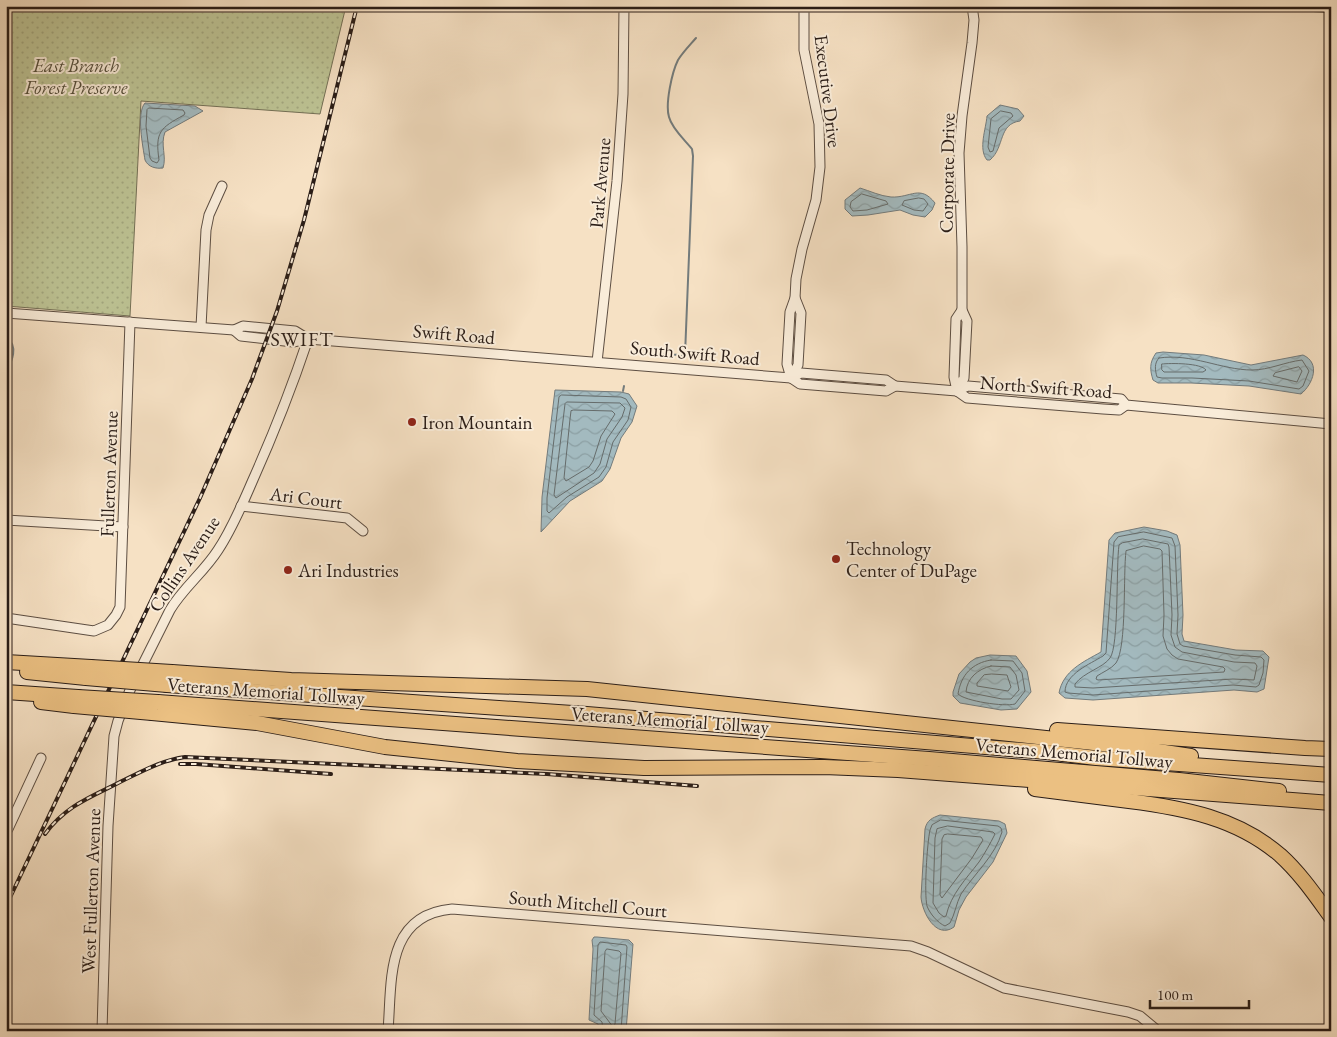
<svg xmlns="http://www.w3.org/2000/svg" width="1337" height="1037" font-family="'EB Garamond',serif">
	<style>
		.park { fill: url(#park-dots); stroke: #747056 }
		.water { fill: url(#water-waves); stroke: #737b7c }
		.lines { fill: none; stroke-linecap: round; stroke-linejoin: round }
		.shore { stroke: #666c6b; stroke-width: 1 }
		.stream { stroke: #737b7c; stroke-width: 2 }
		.minor-casing { stroke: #5d4e42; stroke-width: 11 }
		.highway-casing { stroke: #2a1d17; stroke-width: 16 }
		.minor { stroke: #f9ecd9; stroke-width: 9 }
		.highway { stroke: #ebc082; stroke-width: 14 }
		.rail-casing { stroke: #2a1d17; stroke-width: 4 }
		.rail { stroke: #f9ecd9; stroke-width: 2; stroke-dasharray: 5.5; stroke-linecap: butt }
		.highway-bridge-casing { stroke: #2a1d17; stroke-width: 16; stroke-linecap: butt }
		.highway-bridge { stroke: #ebc082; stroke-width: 14 }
		.poi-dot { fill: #8f2418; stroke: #f9ecd9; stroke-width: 2 }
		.labels { text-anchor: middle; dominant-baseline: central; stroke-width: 4; stroke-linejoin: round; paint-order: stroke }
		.park-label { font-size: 19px; font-style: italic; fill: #564f3c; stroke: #f9ecd9 }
		.street-label { font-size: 19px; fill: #2a1d17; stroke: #f9ecd9 }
		.poi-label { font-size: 19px; fill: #2a1d17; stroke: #f9ecd9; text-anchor: start }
		.neighbourhood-label { font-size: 20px; letter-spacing: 1px; fill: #2a1d17; stroke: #f9ecd9 }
	</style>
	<defs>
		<pattern id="park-dots" width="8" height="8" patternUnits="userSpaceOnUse" patternTransform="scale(1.25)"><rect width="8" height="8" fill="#bdc394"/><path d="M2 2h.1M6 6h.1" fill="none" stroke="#a3a77f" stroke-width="1.8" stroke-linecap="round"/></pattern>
		<pattern id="water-waves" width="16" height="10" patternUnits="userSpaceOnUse" patternTransform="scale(1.25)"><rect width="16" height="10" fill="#a3babf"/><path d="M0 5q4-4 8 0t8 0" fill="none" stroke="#8c9fa3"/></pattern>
	</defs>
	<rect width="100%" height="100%" fill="#f6e1c4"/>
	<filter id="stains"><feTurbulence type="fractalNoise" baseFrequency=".004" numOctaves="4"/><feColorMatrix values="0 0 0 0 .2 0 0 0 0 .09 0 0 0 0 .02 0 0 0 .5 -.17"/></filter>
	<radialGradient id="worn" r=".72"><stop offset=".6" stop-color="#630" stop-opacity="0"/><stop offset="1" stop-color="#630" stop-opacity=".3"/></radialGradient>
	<path class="park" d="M6 6H346L320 114 141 101 130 316 6 306Z"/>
	<g class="water">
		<path d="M145 103 195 106 203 111 165 132C160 145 167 156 163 168 156 169 148 167 145 160 143 147 136 113 145 103Z"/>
		<path d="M1000 105 1018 109 1024 116 1020 121C998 124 1005 147 990 160H987C978 149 986 129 987 116Z"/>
		<path d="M860 188C870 191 880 196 891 197 911 198 920 184 935 203L932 210 925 217 913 215 900 210 868 215 852 216 845 209V200Z"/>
		<path d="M1163 352 1204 355 1251 365 1303 355C1321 363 1313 384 1301 394L1249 386 1191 383H1158L1153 380C1150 370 1149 363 1156 353Z"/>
		<path d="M555 390 621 392 629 394 637 406 632 422 621 438 610 469 602 481 570 501 541 532 542 497Z"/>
		<path d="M1144 527 1167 531 1177 535 1180 545 1183 615 1182 634 1184 641 1236 650 1263 651 1269 657 1264 689 1257 692 1234 690 1093 700 1065 698 1059 693C1063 671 1083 662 1101 652L1109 540 1115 533Z"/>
		<path d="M990 655 1016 656 1027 671 1031 692 1017 709 1001 710 960 703 953 696V692L959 674 970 662 976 658Z"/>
		<path d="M940 815 999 821 1005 824 1007 833 993 862 966 897 959 910 954 927C936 940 922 912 921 897L925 829C927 820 932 818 940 815Z"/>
		<path d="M597 937 629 940 633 944 626 1031H598V1024L589 1020 593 949 592 940 594 937Z"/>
	</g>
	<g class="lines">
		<g class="shore">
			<path d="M149 108 183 110 185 113 184 115C160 128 155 132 159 160L157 163 152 161 150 158 146 126 147 110Z"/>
			<path d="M1001 111 1011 113 1013 116 999 128 993 151 990 152 988 147 991 119Z"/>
			<path d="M862 194 886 201 888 204 867 210 853 211 850 207 851 202Z"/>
			<path d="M919 198 924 199 928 204 923 211 914 210 902 205 904 201Z"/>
			<path d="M1159 358C1192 353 1221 370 1252 370 1269 370 1285 362 1302 360L1309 371 1303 386 1299 389 1249 381 1192 378H1162L1157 377C1155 370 1154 363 1159 358Z"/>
			<path d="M1162 364C1171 363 1201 363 1206 370L1203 372H1164L1162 370Z"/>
			<path d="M1299 367 1302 371 1297 382 1273 376 1275 373Z"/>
			<path d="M562 395 621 397 626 399 631 407 628 420 613 442 606 467 599 477 567 497 549 513 547 511V498L559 397Z"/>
			<path d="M567 402 620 403 625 408 622 417 607 439 600 464 594 473 556 498 554 495 565 404Z"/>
			<path d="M574 410 612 411 615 414 601 436 593 461 589 467 566 481 564 478 570 419 571 411Z"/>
			<path d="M1144 532 1172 538 1175 546 1178 615 1177 634 1180 644 1183 646 1235 655 1261 657 1264 660 1263 673 1259 685 1256 687 1233 685 1093 695 1068 693 1065 692C1065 674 1090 664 1103 656L1106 653 1114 542 1118 537Z"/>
			<path d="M1143 539 1168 544 1169 547 1172 615 1171 635 1175 647 1182 652 1234 662 1255 663 1257 666 1254 680 1233 679 1093 688 1075 687V684C1084 672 1103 668 1110 658 1119 646 1116 566 1119 545L1122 543Z"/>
			<path d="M1144 546 1160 549 1162 551 1164 615 1163 636 1167 649 1172 655 1178 659 1223 667 1225 669 1224 672 1098 680 1096 679 1097 676C1103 672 1111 669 1116 663 1127 647 1123 574 1126 551Z"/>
			<path d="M991 660 1013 661 1022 673 1025 691 1015 704C1004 707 965 701 958 694 961 675 972 663 991 660Z"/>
			<path d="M991 666 1010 667 1016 675 1019 690 1011 699H1002L966 692C967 678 978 669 991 666Z"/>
			<path d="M992 674 1007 675 1011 687 1008 691 977 686V683L984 675Z"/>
			<path d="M941 820 998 826 1001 828 1002 832C995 856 975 873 961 894 956 904 955 914 950 923L945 926C938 923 930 914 927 906 924 893 927 844 930 830L932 825Z"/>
			<path d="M948 826 993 832 995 834C990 844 985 853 979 862 966 879 951 894 946 916L944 917 939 913 933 903 935 838 937 829Z"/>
			<path d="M948 834 981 837 983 840 972 858 942 898 940 895 942 839 944 835Z"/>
			<path d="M607 949 619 951 621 953 615 1024 613 1027 601 1011 605 952Z"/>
			<path d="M603 1031 602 1022 594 1015 598 945 600 942 626 945 627 947 621 1031"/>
		</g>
		<g class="stream">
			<path d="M6 337C19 346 12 361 6 372"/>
			<path d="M652 354 685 355 693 156 692 149C685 140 672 129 669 117 665 104 672 72 678 60 683 52 690 45 696 38"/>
			<path d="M623 391 624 386"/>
		</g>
		<g class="minor-casing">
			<g id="minor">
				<path d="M1308 6 1331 8"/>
				<path d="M6 313 234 330 243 326 295 331 308 339"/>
				<path d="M201 327 206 230 209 215 222 186"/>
				<path d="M234 330 241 336 293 342 308 339 791 378 800 384 886 391 895 386 957 391 968 386 1121 399 1126 405 1331 424"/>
				<path d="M597 362 617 181 623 94 624 6"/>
				<path d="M791 377 798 365 801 313 795 298"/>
				<path d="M791 378 787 364 790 312 795 298 796 279 802 249 816 200 820 167 819 124 804 50V6"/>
				<path d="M791 378 801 373 886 380 895 386"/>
				<path d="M957 391 964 378 967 321 962 310V247L959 153 962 116 972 43 974 20 972 6"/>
				<path d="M957 391 967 398 1103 409 1119 410 1126 405"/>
				<path d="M957 391 954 377 956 319 962 310"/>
				<path d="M241 506 347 518 363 531"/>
				<path d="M6 520 123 527"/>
				<path d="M6 618 94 631 108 625 116 615 120 607 130 322"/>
				<path d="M6 829H8L41 758"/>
				<path d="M102 1031 108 826 114 736 118 721 130 690 170 610C183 588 204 572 218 550 232 529 242 505 252 482 273 435 292 387 308 339"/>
				<path d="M388 1031C392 981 385 915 452 909L911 946 928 952 1004 988 1128 1012 1140 1016 1158 1031"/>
			</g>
		</g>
		<g class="highway-casing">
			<g id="highway">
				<path d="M6 662 91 667"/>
				<path d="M27 672 86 678"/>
				<path d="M172 672 291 680 587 689 1131 747 1191 756"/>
				<path d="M167 685 587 714 1046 752 1096 758 1331 775"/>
				<path d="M6 692 78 697"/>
				<path d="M41 702 74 706"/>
				<path d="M158 702 929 759 1179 780 1279 791"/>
				<path d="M152 713 257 723 385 747 517 761 644 768 824 767 898 770 1331 803"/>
				<path d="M1057 730 1305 748 1331 749"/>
				<path d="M1035 789C1066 793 1097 797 1129 801 1184 808 1237 818 1280 855 1300 873 1315 895 1331 917"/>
			</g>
		</g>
		<use href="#minor" class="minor"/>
		<use href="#highway" class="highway"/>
		<g class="rail-casing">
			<g id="rail">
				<path d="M180 764H196L331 774"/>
				<path d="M45 834C67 804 94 796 124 780 145 770 163 760 185 757L547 774 697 786"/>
				<path d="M6 906 200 498 252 379 277 311 304 220 357 6"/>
			</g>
		</g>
		<use href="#rail" class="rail"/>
		<g class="highway-bridge-casing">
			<g id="highway-bridge">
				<path d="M91 667 172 672"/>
				<path d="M86 678 167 685"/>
				<path d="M78 697 158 702"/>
				<path d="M74 706 152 713"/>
			</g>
		</g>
		<use href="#highway-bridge" class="highway-bridge"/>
	</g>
	<g class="poi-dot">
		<circle cx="412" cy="422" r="5"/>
		<circle cx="836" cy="559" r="5"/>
		<circle cx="288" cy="570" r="5"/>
	</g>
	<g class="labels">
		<g class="park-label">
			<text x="76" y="65">East Branch<tspan x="76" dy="22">Forest Preserve</tspan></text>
		</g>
		<g class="street-label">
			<text transform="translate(828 91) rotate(83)">Executive Drive</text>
			<text transform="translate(947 173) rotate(-89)">Corporate Drive</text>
			<text transform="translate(600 183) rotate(-85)">Park Avenue</text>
			<text transform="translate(454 334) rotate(5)">Swift Road</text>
			<text transform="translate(695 353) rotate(5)">South Swift Road</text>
			<text transform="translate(1046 387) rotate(4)">North Swift Road</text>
			<text transform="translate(109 474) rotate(-88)">Fullerton Avenue</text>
			<text transform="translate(306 498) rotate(7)">Ari Court</text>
			<text transform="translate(184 564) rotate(-56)">Collins Avenue</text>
			<text transform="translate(266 691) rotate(4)">Veterans Memorial Tollway</text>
			<text transform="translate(670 720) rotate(4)">Veterans Memorial Tollway</text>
			<text transform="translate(1074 753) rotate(5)">Veterans Memorial Tollway</text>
			<text transform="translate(91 891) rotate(-88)">West Fullerton Avenue</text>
			<text transform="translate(588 904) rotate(5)">South Mitchell Court</text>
		</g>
		<g class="poi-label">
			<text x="422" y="422">Iron Mountain</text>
			<text x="846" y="548">Technology<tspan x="846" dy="22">Center of DuPage</tspan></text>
			<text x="298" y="570">Ari Industries</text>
		</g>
		<g class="neighbourhood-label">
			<text x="302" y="339">SWIFT</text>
		</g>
	</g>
	<rect width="1337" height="1037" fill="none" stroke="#f6e1c4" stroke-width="25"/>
	<rect x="8" y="8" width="1322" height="1022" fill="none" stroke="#2a1d17" stroke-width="2.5"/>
	<rect x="12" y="12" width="1312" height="1012" fill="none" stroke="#2a1d17"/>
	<path d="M1150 1000v8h99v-8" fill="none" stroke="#2a1d17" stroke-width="2.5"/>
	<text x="1157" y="1000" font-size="15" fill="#2a1d17" stroke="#f9ecd9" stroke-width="4" paint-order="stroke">100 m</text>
	<rect width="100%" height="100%" filter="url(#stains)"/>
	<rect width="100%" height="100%" fill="url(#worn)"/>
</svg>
